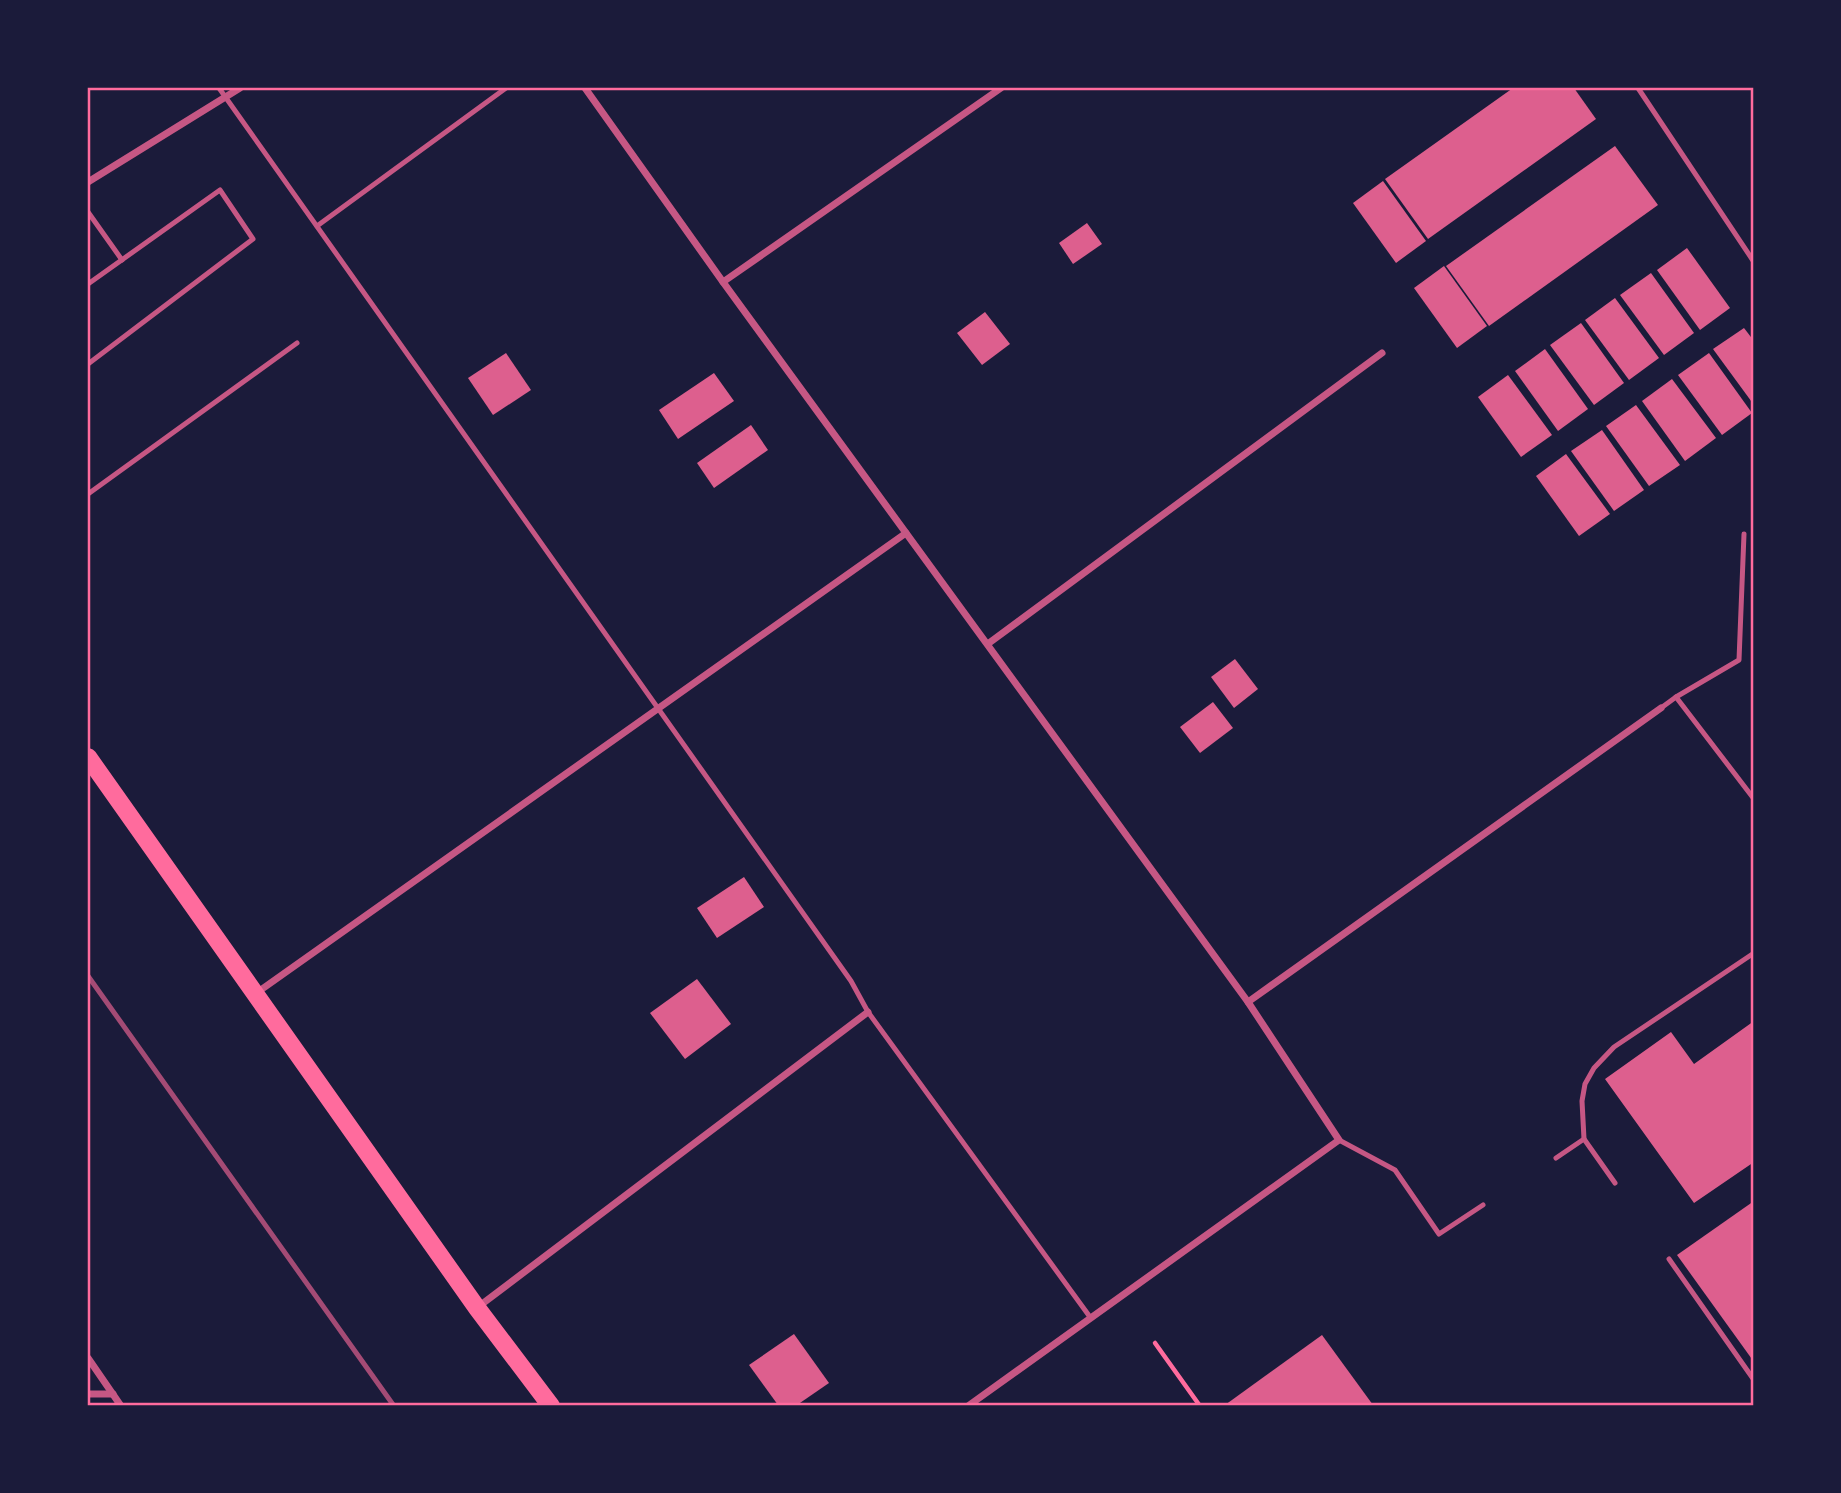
<svg xmlns="http://www.w3.org/2000/svg" width="1841" height="1493" font-family="'Fira Sans',sans-serif">
	<style>
		.building { fill: #dd5f8e }
		.lines { fill: none; stroke-linecap: round; stroke-linejoin: round }
		.path { stroke: #ff6b9d; stroke-width: 4.5 }
		.service { stroke: #c65784; stroke-width: 5 }
		.minor { stroke: #c65784; stroke-width: 7 }
		.primary { stroke: #ff6b9d; stroke-width: 18 }
		.rail { stroke: #a44b75; stroke-width: 5 }
		.neatline { fill: none; stroke: #ff6b9d; stroke-width: 2.5 }
	</style>
	<rect width="100%" height="100%" fill="#1b1b3a"/>
	<g class="building">
		<path d="M1513 88H1574L1596 119 1428 239 1385 179Z"/>
		<path d="M1615 146 1658 205 1489 326 1446 266Z"/>
		<path d="M1383 181 1426 241 1396 263 1353 203Z"/>
		<path d="M1087 223 1102 244 1073 264 1059 243Z"/>
		<path d="M1687 248 1730 308 1700 330 1657 270Z"/>
		<path d="M1444 266 1487 326 1457 348 1414 288Z"/>
		<path d="M1651 273 1694 333 1664 355 1620 295Z"/>
		<path d="M1615 298 1659 358 1629 380 1585 320Z"/>
		<path d="M985 312 1010 344 982 365 957 333Z"/>
		<path d="M1581 323 1624 383 1594 405 1550 345Z"/>
		<path d="M1744 328 1754 341V405L1713 349Z"/>
		<path d="M1545 349 1588 409 1558 431 1515 371Z"/>
		<path d="M506 353 531 390 493 415 468 378Z"/>
		<path d="M1709 353 1752 413 1722 435 1678 375Z"/>
		<path d="M714 373 734 401 678 439 659 410Z"/>
		<path d="M1508 375 1552 435 1521 457 1478 397Z"/>
		<path d="M1672 379 1716 438 1685 461 1642 401Z"/>
		<path d="M1636 405 1680 465 1649 486 1606 426Z"/>
		<path d="M751 425 768 450 714 488 697 463Z"/>
		<path d="M1602 430 1644 490 1614 511 1571 451Z"/>
		<path d="M1566 454 1610 514 1579 536 1536 476Z"/>
		<path d="M1235 659 1258 689 1234 708 1211 677Z"/>
		<path d="M1213 702 1233 728 1200 753 1180 727Z"/>
		<path d="M744 877 764 907 717 938 697 908Z"/>
		<path d="M697 979 731 1024 685 1059 650 1013Z"/>
		<path d="M1754 1021V1162L1694 1203 1605 1079 1671 1032 1694 1064Z"/>
		<path d="M1754 1201V1362L1677 1255Z"/>
		<path d="M794 1334 829 1383 797 1405H778L749 1365Z"/>
		<path d="M1322 1335 1373 1405H1225Z"/>
	</g>
	<g class="lines">
		<path class="path" d="M1155 1343 1200 1406"/>
		<g class="service">
			<path d="M219 88 851 981 868 1012 1090 1317"/>
			<path d="M1638 88 1754 262"/>
			<path d="M88 212 122 260"/>
			<path d="M317 226 506 88"/>
			<path d="M88 284 220 190 253 239 88 364"/>
			<path d="M88 494 297 343"/>
			<path d="M1676 697 1739 660 1744 534"/>
			<path d="M1661 708 1676 697 1754 799"/>
			<path d="M1339 1140 1395 1170 1439 1234 1483 1205"/>
			<path d="M1556 1158 1584 1139"/>
			<path d="M1615 1183 1584 1139 1582 1101 1585 1084 1594 1068 1614 1047 1754 953"/>
			<path d="M1669 1259 1754 1380"/>
		</g>
		<g class="minor">
			<path d="M585 88 723 282 1248 1002 1339 1140 968 1406"/>
			<path d="M88 182 240 88"/>
			<path d="M723 282 1001 88"/>
			<path d="M989 643 1382 353"/>
			<path d="M255 994 906 533"/>
			<path d="M1248 1002 1661 708"/>
			<path d="M478 1307 868 1012"/>
			<path d="M88 1358 121 1406"/>
			<path d="M88 1394H113"/>
		</g>
		<path class="primary" d="M88 757 477 1308 551 1406"/>
		<path class="rail" d="M88 976 394 1406"/>
	</g>
	<rect width="1841" height="1493" fill="none" stroke="#1b1b3a" stroke-width="178"/>
	<rect x="89" y="89" width="1663" height="1315" class="neatline"/>
</svg>
